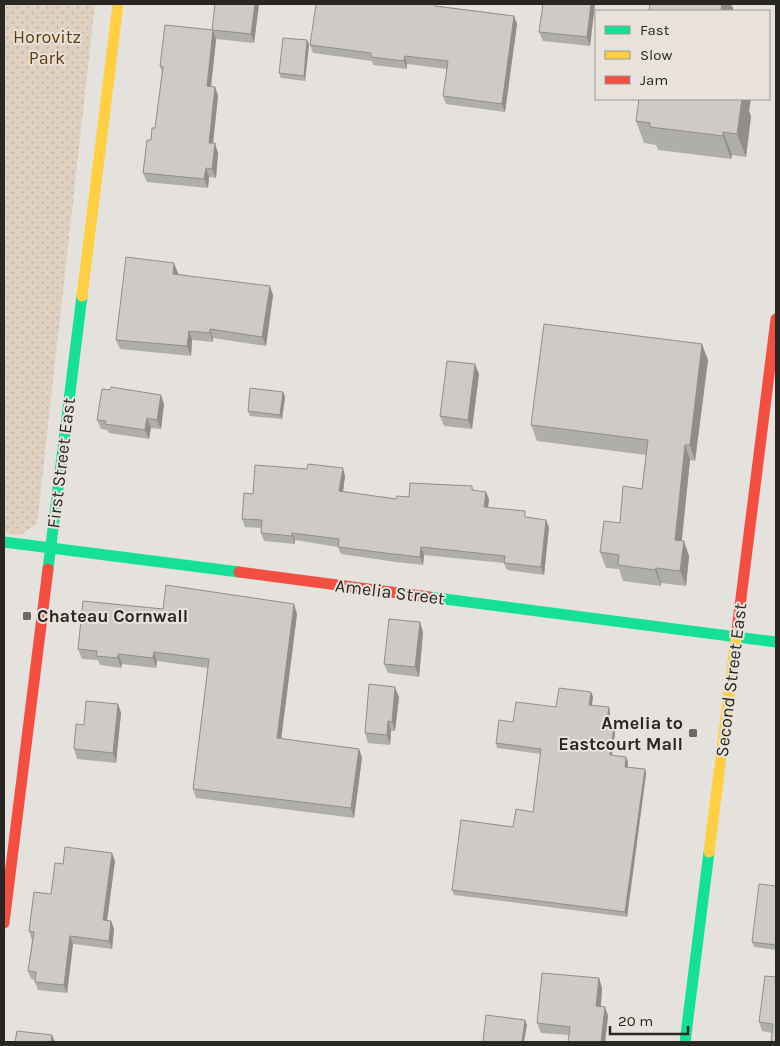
<svg xmlns="http://www.w3.org/2000/svg" width="780" height="1046" font-family="Karla,sans-serif">
	<style>
		.park { fill: url(#park-dots) }
		.lines { fill: none; stroke-linecap: round; stroke-linejoin: round }
		.fast { stroke: #16e098; stroke-width: 11 }
		.slow { stroke: #ffcf43; stroke-width: 11 }
		.jam { stroke: #f24e42; stroke-width: 11 }
		.wall { fill: #b0aeab }
		.shaded-wall { fill: #908d8b }
		.building { fill: #cdcac7; stroke: #908d8b }
		.poi-dot { fill: #6b6865; stroke: #e8e2db; stroke-width: 2 }
		.labels { text-anchor: middle; dominant-baseline: central; stroke-width: 4; stroke-linejoin: round; paint-order: stroke }
		.park-label { font-size: 18px; fill: #623c08; stroke: #e8e2db }
		.street-label { font-size: 18px; fill: #292724; stroke: #e8e2db }
		.poi-label { font-size: 18px; font-weight: bold; fill: #292724; stroke: #e8e2db; text-anchor: start }
	</style>
	<defs>
		<pattern id="park-dots" width="8" height="8" patternUnits="userSpaceOnUse" patternTransform="scale(1.25)"><rect width="8" height="8" fill="#dfd0c0"/><path d="M2 2h.1M6 6h.1" fill="none" stroke="#bfb3a5" stroke-width="1.8" stroke-linecap="round"/></pattern>
	</defs>
	<rect width="100%" height="100%" fill="#e5e2de"/>
	<path class="park" d="M4 4H95L37 524 20 535 4 533Z"/>
	<g class="lines">
		<g class="fast">
			<path d="M4 542 239 572"/>
			<path d="M48 569 82 296"/>
			<path d="M429 597 776 642"/>
			<path d="M685 1042 709 852"/>
		</g>
		<g class="slow">
			<path d="M82 296 118 4"/>
			<path d="M709 852 737 630"/>
		</g>
		<g class="jam">
			<path d="M239 572 429 597"/>
			<path d="M737 630 776 319"/>
			<path d="M4 923 48 569"/>
		</g>
	</g>
	<g class="wall">
		<path d="M215 4H259L254 43 216 39 211 87H215L218 96 213 143 218 153 216 178 209 177 208 188 147 182 143 173 151 140 155 128 162 73 160 66 213 30Z"/>
		<path d="M595 4 590 46 543 41 539 32Z"/>
		<path d="M439 6 514 16 517 24 505 112 446 104 443 96 447 69 407 64V69L373 65 372 61 313 53 310 45Z"/>
		<path d="M307 40 309 45 305 81 281 78 279 73Z"/>
		<path d="M749 111 751 116 746 157 732 155 731 159 658 150 656 145 644 143 636 121Z"/>
		<path d="M178 273V274L273 295 266 346 213 338V342L192 340 191 356 120 349 116 340Z"/>
		<path d="M708 360 695 461 690 460 682 540 689 556 686 586 661 583V586L623 581 619 569 606 568 600 552 642 489 646 455 537 441 531 425Z"/>
		<path d="M479 374 472 429 444 426 440 416Z"/>
		<path d="M283 392 285 397 282 419 250 416 248 411Z"/>
		<path d="M164 404 161 429 151 428 149 439 109 433 107 430 101 429 97 420Z"/>
		<path d="M345 476 343 492 396 499 472 486 473 490 489 499 488 507 528 518 549 527 544 575 507 570 504 563 424 555 423 565 396 562 341 554 338 547 295 540V544L264 541 261 533V528L245 527 242 519 253 494Z"/>
		<path d="M163 609 297 614 281 739 359 749 362 758 354 818 196 798 193 789 208 668 157 661 156 668 122 664 121 668 100 665 98 660 82 659 78 649Z"/>
		<path d="M423 632 419 677 388 673 384 664Z"/>
		<path d="M591 692 593 697 592 705 610 712 609 727 615 733 612 756 626 757 628 762V767L645 769 646 774 627 917 454 895 452 890 513 827 533 812 541 754 497 748 496 743 513 722 556 707Z"/>
		<path d="M399 697 395 731H391L390 745 368 743 365 733Z"/>
		<path d="M118 704 121 713 116 763 77 759 74 749 84 725Z"/>
		<path d="M115 861 107 920 111 921 114 929 112 949 73 944 67 993 38 990 35 982V980L31 979 28 971 32 940 29 931 51 894 63 864Z"/>
		<path d="M776 886V950L754 947 752 942Z"/>
		<path d="M776 977 772 1033 762 1031 759 1022Z"/>
		<path d="M599 978 602 988 601 1006 605 1007 608 1016 605 1042H568L569 1035 541 1033 537 1023Z"/>
	</g>
	<g class="shaded-wall">
		<path d="M255 4H259L254 43 251 34Z"/>
		<path d="M591 4H595L590 46 587 37Z"/>
		<path d="M722 4H731L733 8V11L721 10Z"/>
		<path d="M514 16 517 24 505 112 502 104Z"/>
		<path d="M213 30 216 40 210 95 207 86Z"/>
		<path d="M307 40 309 45 305 81 304 76Z"/>
		<path d="M405 56 407 64V69L404 61Z"/>
		<path d="M215 87 218 96 212 152 209 143Z"/>
		<path d="M742 99H751L749 111 751 116 746 157 737 134Z"/>
		<path d="M723 132 732 155 731 159 723 136Z"/>
		<path d="M215 143 218 153 216 178 212 169Z"/>
		<path d="M206 168 209 177 208 188 204 179Z"/>
		<path d="M174 263 178 273 176 283 173 274Z"/>
		<path d="M270 286 273 295 266 346 262 337Z"/>
		<path d="M210 329 213 338V342L210 333Z"/>
		<path d="M189 331 192 340 191 356 187 346Z"/>
		<path d="M702 344 708 360 695 461 690 445Z"/>
		<path d="M475 364 479 374 472 429 468 420Z"/>
		<path d="M283 392 285 397 282 419 280 415Z"/>
		<path d="M161 395 164 404 161 429 157 420Z"/>
		<path d="M147 418 151 428 149 439 145 430Z"/>
		<path d="M685 445 690 460 680 555 675 540Z"/>
		<path d="M343 468 345 476 342 499 339 491Z"/>
		<path d="M486 492 489 499 487 515 484 507Z"/>
		<path d="M546 520 549 527 544 575 541 567Z"/>
		<path d="M292 533 295 540V544L292 536Z"/>
		<path d="M684 541 689 556 686 586 680 571Z"/>
		<path d="M421 547 424 555 423 565 420 557Z"/>
		<path d="M656 568 661 583V586L655 570Z"/>
		<path d="M294 604 297 614 280 748 277 738Z"/>
		<path d="M420 622 423 632 419 677 415 667Z"/>
		<path d="M154 652 157 661 156 668 153 658Z"/>
		<path d="M118 654 122 664 121 668 118 658Z"/>
		<path d="M395 687 399 697 395 731 392 722Z"/>
		<path d="M591 692 593 697 591 710 589 705Z"/>
		<path d="M118 704 121 713 116 763 113 753Z"/>
		<path d="M609 707 610 712 608 732 606 727Z"/>
		<path d="M388 721 391 731 390 745 387 735Z"/>
		<path d="M614 728 615 733 611 760 610 755Z"/>
		<path d="M359 749 362 758 354 818 351 808Z"/>
		<path d="M626 757 628 762 627 771 625 767Z"/>
		<path d="M645 769 646 774 627 917 625 912Z"/>
		<path d="M112 853 115 861 106 928 103 920Z"/>
		<path d="M111 921 114 929 112 949 109 941Z"/>
		<path d="M70 936 73 944 67 993 64 985Z"/>
		<path d="M599 978 602 988 600 1015 596 1006Z"/>
		<path d="M605 1007 608 1016 605 1042H601Z"/>
		<path d="M525 1020 527 1025 524 1042H522Z"/>
		<path d="M52 1035 55 1042H51Z"/>
	</g>
	<g class="building">
		<path d="M215 4H255L251 34 212 30Z"/>
		<path d="M316 4H435V6L514 16 502 104 443 96 448 61 405 56 404 61 371 57V53L310 45Z"/>
		<path d="M543 4H591L587 37 539 32Z"/>
		<path d="M650 4H722L721 10 734 11H649Z"/>
		<path d="M165 25 213 30 207 86 215 87 209 143H215L212 169 206 168 204 179 143 173 147 140H151L152 128H155L163 67 160 66Z"/>
		<path d="M283 38 307 40 304 76 279 73Z"/>
		<path d="M639 99H742L737 134 723 132V136L650 127V123L636 121Z"/>
		<path d="M126 257 174 263 173 274 270 286 262 337 210 329V333L189 331 187 346 116 340Z"/>
		<path d="M544 324 702 344 690 445H685L675 540 684 541 680 571 656 568 655 570 618 565 619 555 600 552 604 521 620 523 623 486 642 489 648 440 531 425Z"/>
		<path d="M447 361 475 364 468 420 440 416Z"/>
		<path d="M111 387 161 395 157 420 147 418 145 430 105 424 106 421 97 420 102 389 110 390Z"/>
		<path d="M250 388 283 392 280 415 248 411Z"/>
		<path d="M308 464 343 468 339 491 396 499 397 496 409 497 410 483 472 486V490L486 492 484 507 525 511V517L546 520 541 567 504 563 505 556 421 547 420 557 393 554 338 547 339 539 292 533V536L261 533 262 520 242 519 244 493 253 494 255 465 307 469Z"/>
		<path d="M166 585 294 604 277 738 359 749 351 808 193 789 209 659 154 652 153 658 118 654V658L96 656 97 651 78 649 83 601 163 609Z"/>
		<path d="M389 619 420 622 415 667 384 664Z"/>
		<path d="M369 684 395 687 392 722 388 721 387 735 365 733Z"/>
		<path d="M559 688 591 692 589 705 609 707 606 727 614 728 610 755 626 757 625 767 645 769 625 912 452 890 461 820 513 827 516 809 533 812 541 749 496 743 499 720 513 722 516 702 556 707Z"/>
		<path d="M86 701 118 704 113 753 74 749 76 724 84 725Z"/>
		<path d="M65 847 112 853 103 920 111 921 109 941 70 936 64 985 35 982 36 972 28 971 34 932 29 931 34 892 51 894 55 863 63 864Z"/>
		<path d="M759 884 776 886V945L752 942Z"/>
		<path d="M542 973 599 978 596 1006 605 1007 601 1042H568L570 1027 537 1023Z"/>
		<path d="M765 976 776 977V1042H771L773 1024 759 1022Z"/>
		<path d="M486 1015 525 1020 522 1042H489L483 1041Z"/>
		<path d="M17 1031 52 1035 51 1042H15Z"/>
	</g>
	<g class="poi-dot">
		<rect x="22" y="611" width="10" height="10" rx="2.5"/>
		<rect x="688" y="728" width="10" height="10" rx="2.5"/>
	</g>
	<g class="labels">
		<g class="park-label">
			<text x="47" y="37">Horovitz<tspan x="47" dy="21">Park</tspan></text>
		</g>
		<g class="street-label">
			<text transform="translate(61 463) rotate(-83)">First Street East</text>
			<text transform="translate(390 592) rotate(7)">Amelia Street</text>
			<text transform="translate(731 680) rotate(-83)">Second Street East</text>
		</g>
		<g class="poi-label">
			<text x="37" y="616">Chateau Cornwall</text>
			<text x="683" y="723" text-anchor="end">Amelia to<tspan x="683" dy="21">Eastcourt Mall</tspan></text>
		</g>
	</g>
	<rect width="780" height="1046" fill="none" stroke="#292724" stroke-width="10"/>
	<rect x="595" y="10" width="175" height="90" fill="#e8e2db" stroke="#9c9792"/>
	<rect x="605" y="26" width="25" height="8" fill="#16e098" stroke="#9c9792"/>
	<text x="640" y="35" font-size="15" fill="#292724">Fast</text>
	<rect x="605" y="51" width="25" height="8" fill="#ffcf43" stroke="#9c9792"/>
	<text x="640" y="60" font-size="15" fill="#292724">Slow</text>
	<rect x="605" y="76" width="25" height="8" fill="#f24e42" stroke="#9c9792"/>
	<text x="640" y="85" font-size="15" fill="#292724">Jam</text>
	<path d="M610 1026v8h78v-8" fill="none" stroke="#292724" stroke-width="2.5"/>
	<text x="618" y="1026" font-size="15" fill="#292724" stroke="#e8e2db" stroke-width="4" paint-order="stroke">20 m</text>
</svg>
